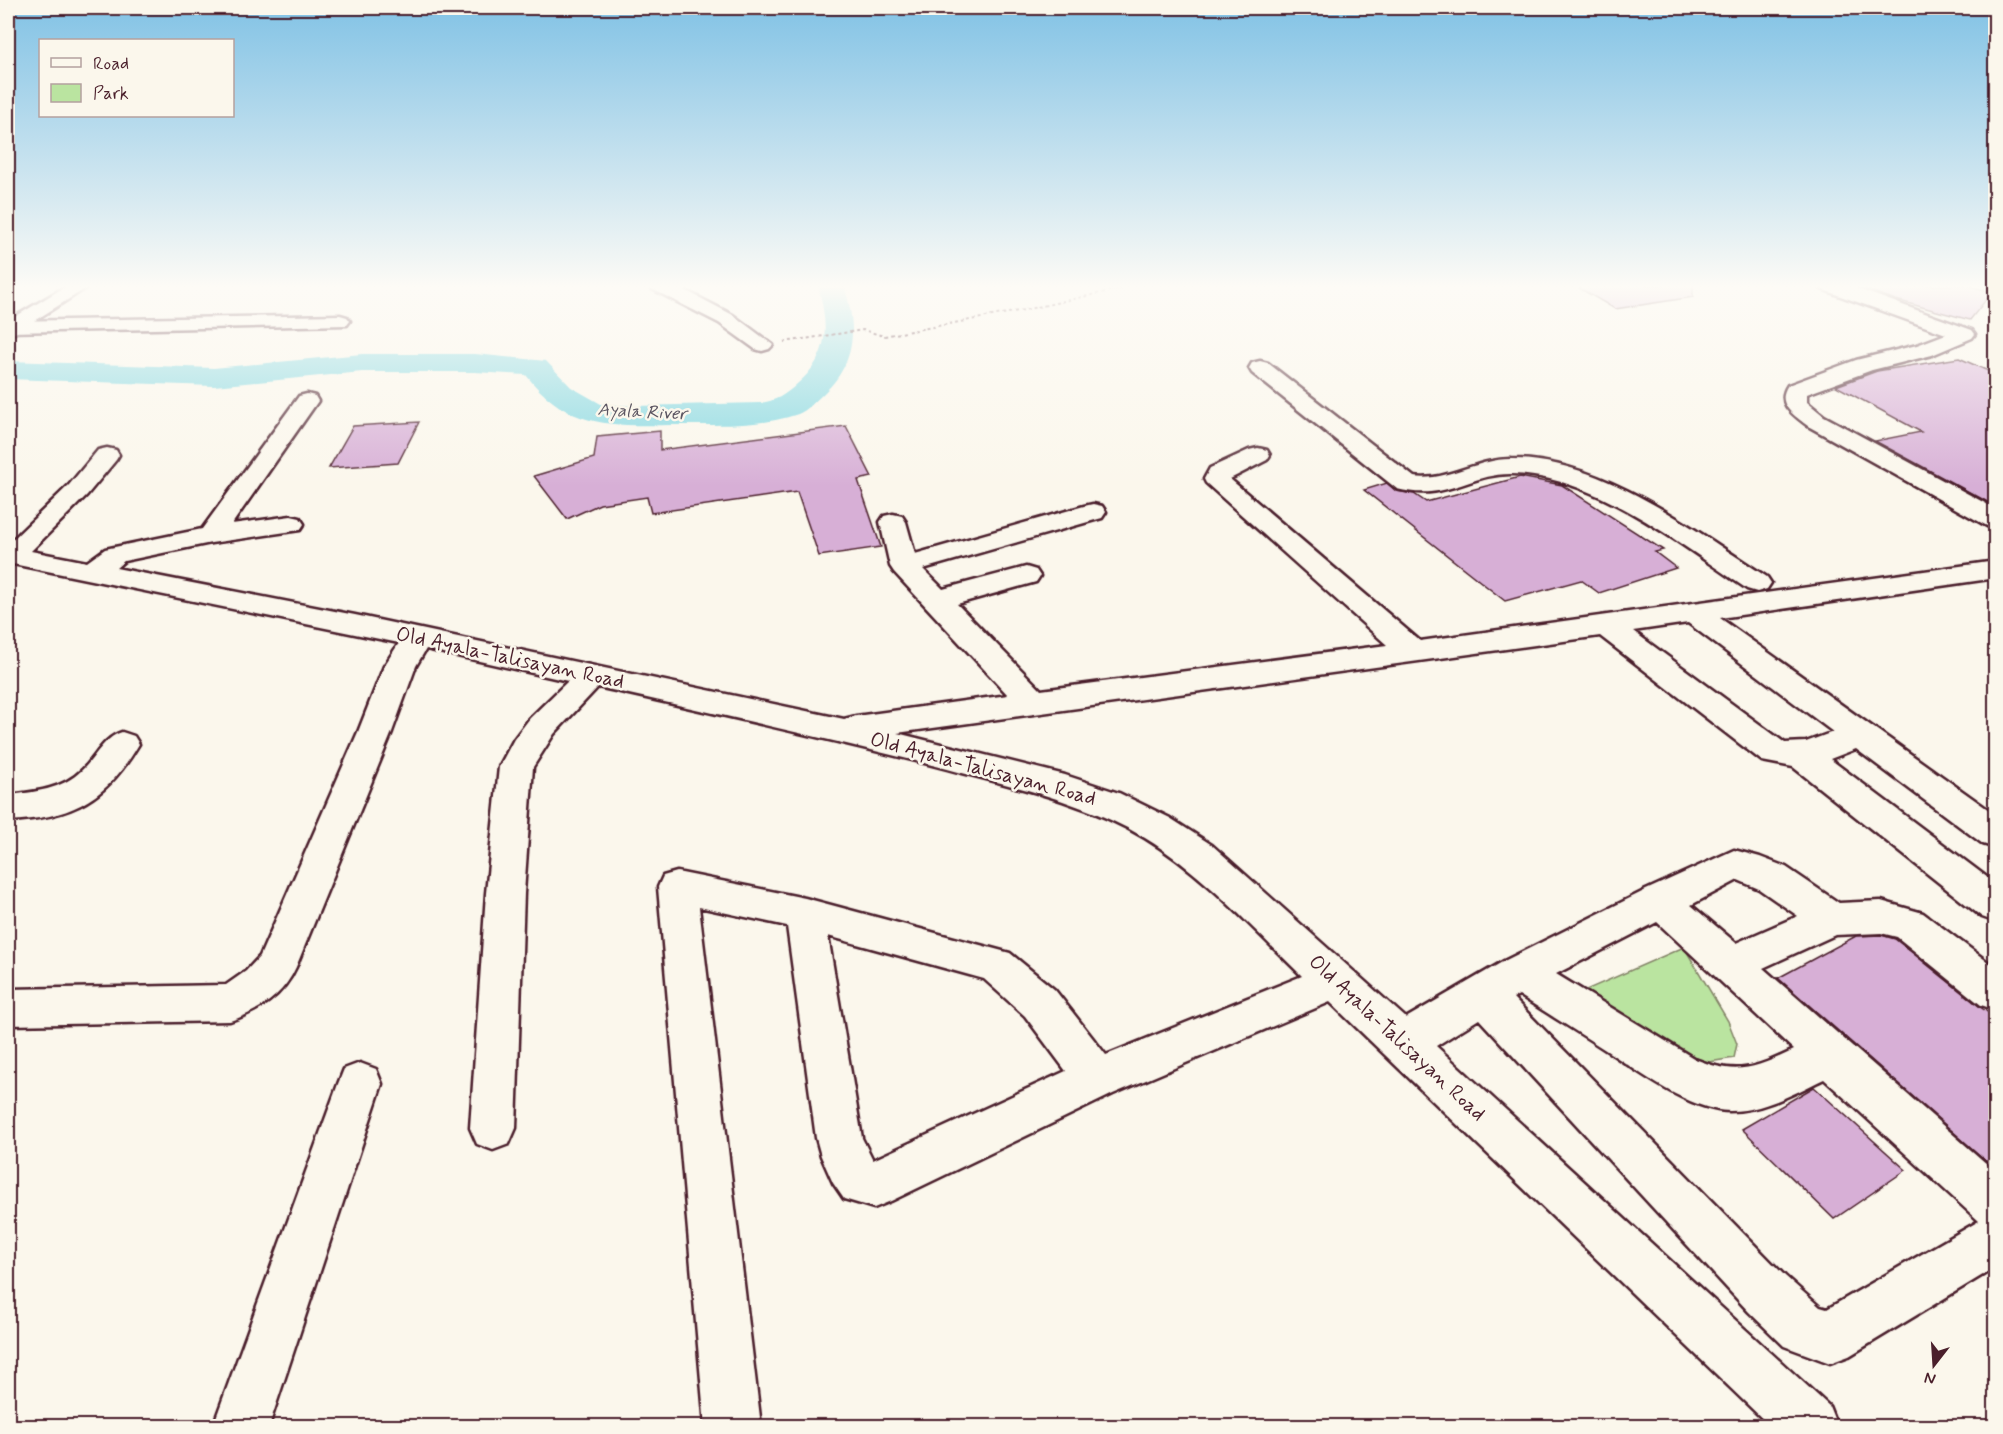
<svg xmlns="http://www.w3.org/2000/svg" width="2003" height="1434" font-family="Mynerve,sans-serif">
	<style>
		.green { fill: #bae4a0; stroke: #828266; stroke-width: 1.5 }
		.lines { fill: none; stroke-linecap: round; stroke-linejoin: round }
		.river { fill: #87d8e1; fill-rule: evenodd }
		.building { fill: #d7afd6; stroke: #4a1f2b; stroke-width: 1.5 }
		.minor-casing { stroke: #4a1f2b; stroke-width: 5 }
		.major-casing { stroke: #4a1f2b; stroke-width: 5 }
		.path { stroke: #4a1f2b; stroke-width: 2; stroke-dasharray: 3 3; stroke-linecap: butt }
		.minor { fill: #fbf7ec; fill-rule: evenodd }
		.major { fill: #fbf7ec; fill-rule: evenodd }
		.labels { text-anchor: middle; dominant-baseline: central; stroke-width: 5; stroke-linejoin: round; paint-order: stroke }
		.far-water-label { font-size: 18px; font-style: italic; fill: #5c5662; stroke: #fbf7ec }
		.street-label { font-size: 21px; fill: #4a1f2b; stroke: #fbf7ec }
	</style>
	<rect width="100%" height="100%" fill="#fbf7ec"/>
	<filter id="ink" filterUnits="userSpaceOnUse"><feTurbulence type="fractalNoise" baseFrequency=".0167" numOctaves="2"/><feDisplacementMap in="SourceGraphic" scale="12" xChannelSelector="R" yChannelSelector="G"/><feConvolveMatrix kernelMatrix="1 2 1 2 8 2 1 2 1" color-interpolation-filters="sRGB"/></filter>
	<g filter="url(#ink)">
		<path class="green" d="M1684 947 1728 1021 1737 1044 1734 1058 1709 1062 1673 1051 1579 993Z"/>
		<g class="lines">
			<path class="river" d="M818 285H844C857 327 857 363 823 394 815 401 808 410 798 414 763 426 725 425 689 425 621 424 573 435 526 375L475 372H362L214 386 8 379V361L214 368 362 354H475L546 361 571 387 601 404 634 406 760 403C776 401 785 395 797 384 831 355 828 326 818 285Z"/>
		</g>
		<g class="building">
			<path d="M1574 285H1693V297L1615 309Z"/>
			<path d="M1866 285H1966L1992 292 1970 320 1896 300 1865 289Z"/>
			<path d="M1959 358 1995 374V506L1875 441 1921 432 1836 386 1877 371Z"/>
			<path d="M419 422 398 463 329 468 353 426Z"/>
			<path d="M846 426 872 477 858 480 881 547 819 556 797 492 651 513 647 497 600 504 567 519 534 476 594 458 597 437 660 431V450Z"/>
			<path d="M1520 477 1562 485 1663 550 1655 552 1676 568 1599 593 1581 580 1505 601 1364 490 1387 483 1396 491 1414 494 1426 502Z"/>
			<path d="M1881 935 1895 939 1980 1007 1995 1017V1165L1993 1167 1778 978 1856 936Z"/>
			<path d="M1814 1087 1906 1170 1834 1219 1742 1129Z"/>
		</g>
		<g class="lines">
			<g class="minor-casing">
				<g id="minor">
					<path d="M650 285H675L733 315 773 345 769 349 762 351 755 349 719 323 652 289Z"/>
					<path d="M1819 285H1847L1972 330 1975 334 1972 338 1932 355 1872 370 1807 394V402L1824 416 1996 509V528L1987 526 1808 426C1794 415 1775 404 1788 385L1856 360 1917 345 1946 334 1821 289Z"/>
					<path d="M340 315 347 317 350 321 347 325 8 332V322L11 321Z"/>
					<path d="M1260 361 1268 363 1414 477C1447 482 1478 458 1512 459 1603 459 1694 530 1767 577L1771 583 1767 589 1757 592 1747 589C1681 545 1595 475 1512 474 1470 473 1447 502 1397 489L1252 373 1249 368 1252 363Z"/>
					<path d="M307 394 315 396 318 401 232 524 291 516 300 518 304 524 300 530 211 543 124 561 116 568 355 615 844 719 856 716 1008 695 894 572 890 566 880 522 884 516 893 514 902 516 906 522 915 554 1084 506 1093 504 1102 506 1106 512 1102 518 923 569 943 589 1026 567 1036 570 1040 576 1036 582 957 604 1041 690 1387 645 1206 483 1204 479 1210 468 1249 450 1258 448 1267 450 1270 455 1267 460 1230 479 1420 641 1996 561V578L1720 618 1996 815V848L1983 844 1856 749 1830 759 1996 884V922L1982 917 1793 767 1762 761 1600 636 897 733 1065 775 1119 793 1170 818 1212 845 1406 1018 1504 961 1646 890 1734 850 1760 857 1786 867 1839 903 1881 901 1923 913 1996 968V1010L1981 1005 1897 937 1881 933 1835 935 1763 968 1996 1172V1267L1849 1356 1830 1363 1784 1346 1749 1312 1479 1019 1436 1046 1829 1406 1837 1426H1770L1330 1002 1113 1094 891 1201 874 1208 844 1199 833 1183 821 1156 816 1138 787 926 699 907 761 1426H705L658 887 663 876 677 872 805 898 1010 953 1055 990 1106 1055 1302 976C1252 928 1204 874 1145 838 1082 800 1010 786 940 767 826 738 712 713 598 687L554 734 533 767 524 893 516 1128 509 1144 493 1150 477 1144 470 1128 486 893 499 767 514 739 530 718 568 681 426 649 416 666 392 732 296 967C283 996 259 1011 230 1021L8 1025V989L226 985 246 971 260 956 358 732 384 666 399 643 8 563V544L69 485 98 450 107 448 116 450 119 455 116 460 87 495 31 551 87 562 105 549 202 529 299 396ZM1688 623 1833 732 1806 742 1785 743 1633 631ZM1738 880 1759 889 1798 916 1736 943 1691 905ZM1657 922 1794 1050C1754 1069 1736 1076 1695 1059L1556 974ZM828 936 984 979 1025 1016 1066 1071 873 1160 862 1138ZM1519 995C1548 1014 1578 1032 1607 1051 1639 1072 1691 1111 1730 1111 1763 1111 1795 1093 1824 1079L1979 1221 1827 1309 1820 1307 1785 1276 1513 998Z"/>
					<path d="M122 732 134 736 139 744C106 800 73 818 8 821V795C34 792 62 790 82 770 96 757 103 738 122 732Z"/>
					<path d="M360 1063 376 1069 382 1084 269 1426H213L338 1084 344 1069Z"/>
				</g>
			</g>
			<g class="major-casing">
				<path id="major" d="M68 285H91L15 333 8 335V321Z"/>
			</g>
			<path class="path" d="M784 342 863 330 884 336 1024 310 1136 285"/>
			<use href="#minor" class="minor"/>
			<use href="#major" class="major"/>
		</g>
	</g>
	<linearGradient id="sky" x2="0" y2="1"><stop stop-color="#81c2e5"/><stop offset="0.59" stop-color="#fdfbf6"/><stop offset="1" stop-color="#fdfbf6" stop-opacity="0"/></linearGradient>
	<rect width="2003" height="486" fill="url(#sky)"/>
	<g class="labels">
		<g class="far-water-label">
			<text transform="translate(642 412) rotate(3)">Ayala River</text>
		</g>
		<g class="street-label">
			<text transform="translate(510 658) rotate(12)">Old Ayala-Talisayan Road</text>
			<text transform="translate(983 769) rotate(15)">Old Ayala-Talisayan Road</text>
			<text transform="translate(1397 1038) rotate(43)">Old Ayala-Talisayan Road</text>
		</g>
	</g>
	<rect width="2003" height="1434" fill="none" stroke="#fbf7ec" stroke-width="30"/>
	<rect x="15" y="15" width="1973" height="1404" fill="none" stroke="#4a1f2b" stroke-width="2" filter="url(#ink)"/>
	<rect x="39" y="39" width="195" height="78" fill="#fbf7ec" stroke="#b4a19f" stroke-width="1.5"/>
	<rect x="51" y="58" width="30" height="9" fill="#fbf7ec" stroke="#b4a19f" stroke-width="1.5"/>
	<text x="93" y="69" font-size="18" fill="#4a1f2b">Road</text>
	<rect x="51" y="84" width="30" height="18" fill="#bae4a0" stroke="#b4a19f" stroke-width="1.5"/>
	<text x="93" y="99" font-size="18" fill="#4a1f2b">Park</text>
	<g transform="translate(1934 1365) rotate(197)" stroke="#fbf7ec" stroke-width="4.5" paint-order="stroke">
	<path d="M0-4.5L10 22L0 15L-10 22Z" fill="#4a1f2b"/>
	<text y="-9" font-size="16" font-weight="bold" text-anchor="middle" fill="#4a1f2b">N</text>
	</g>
</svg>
